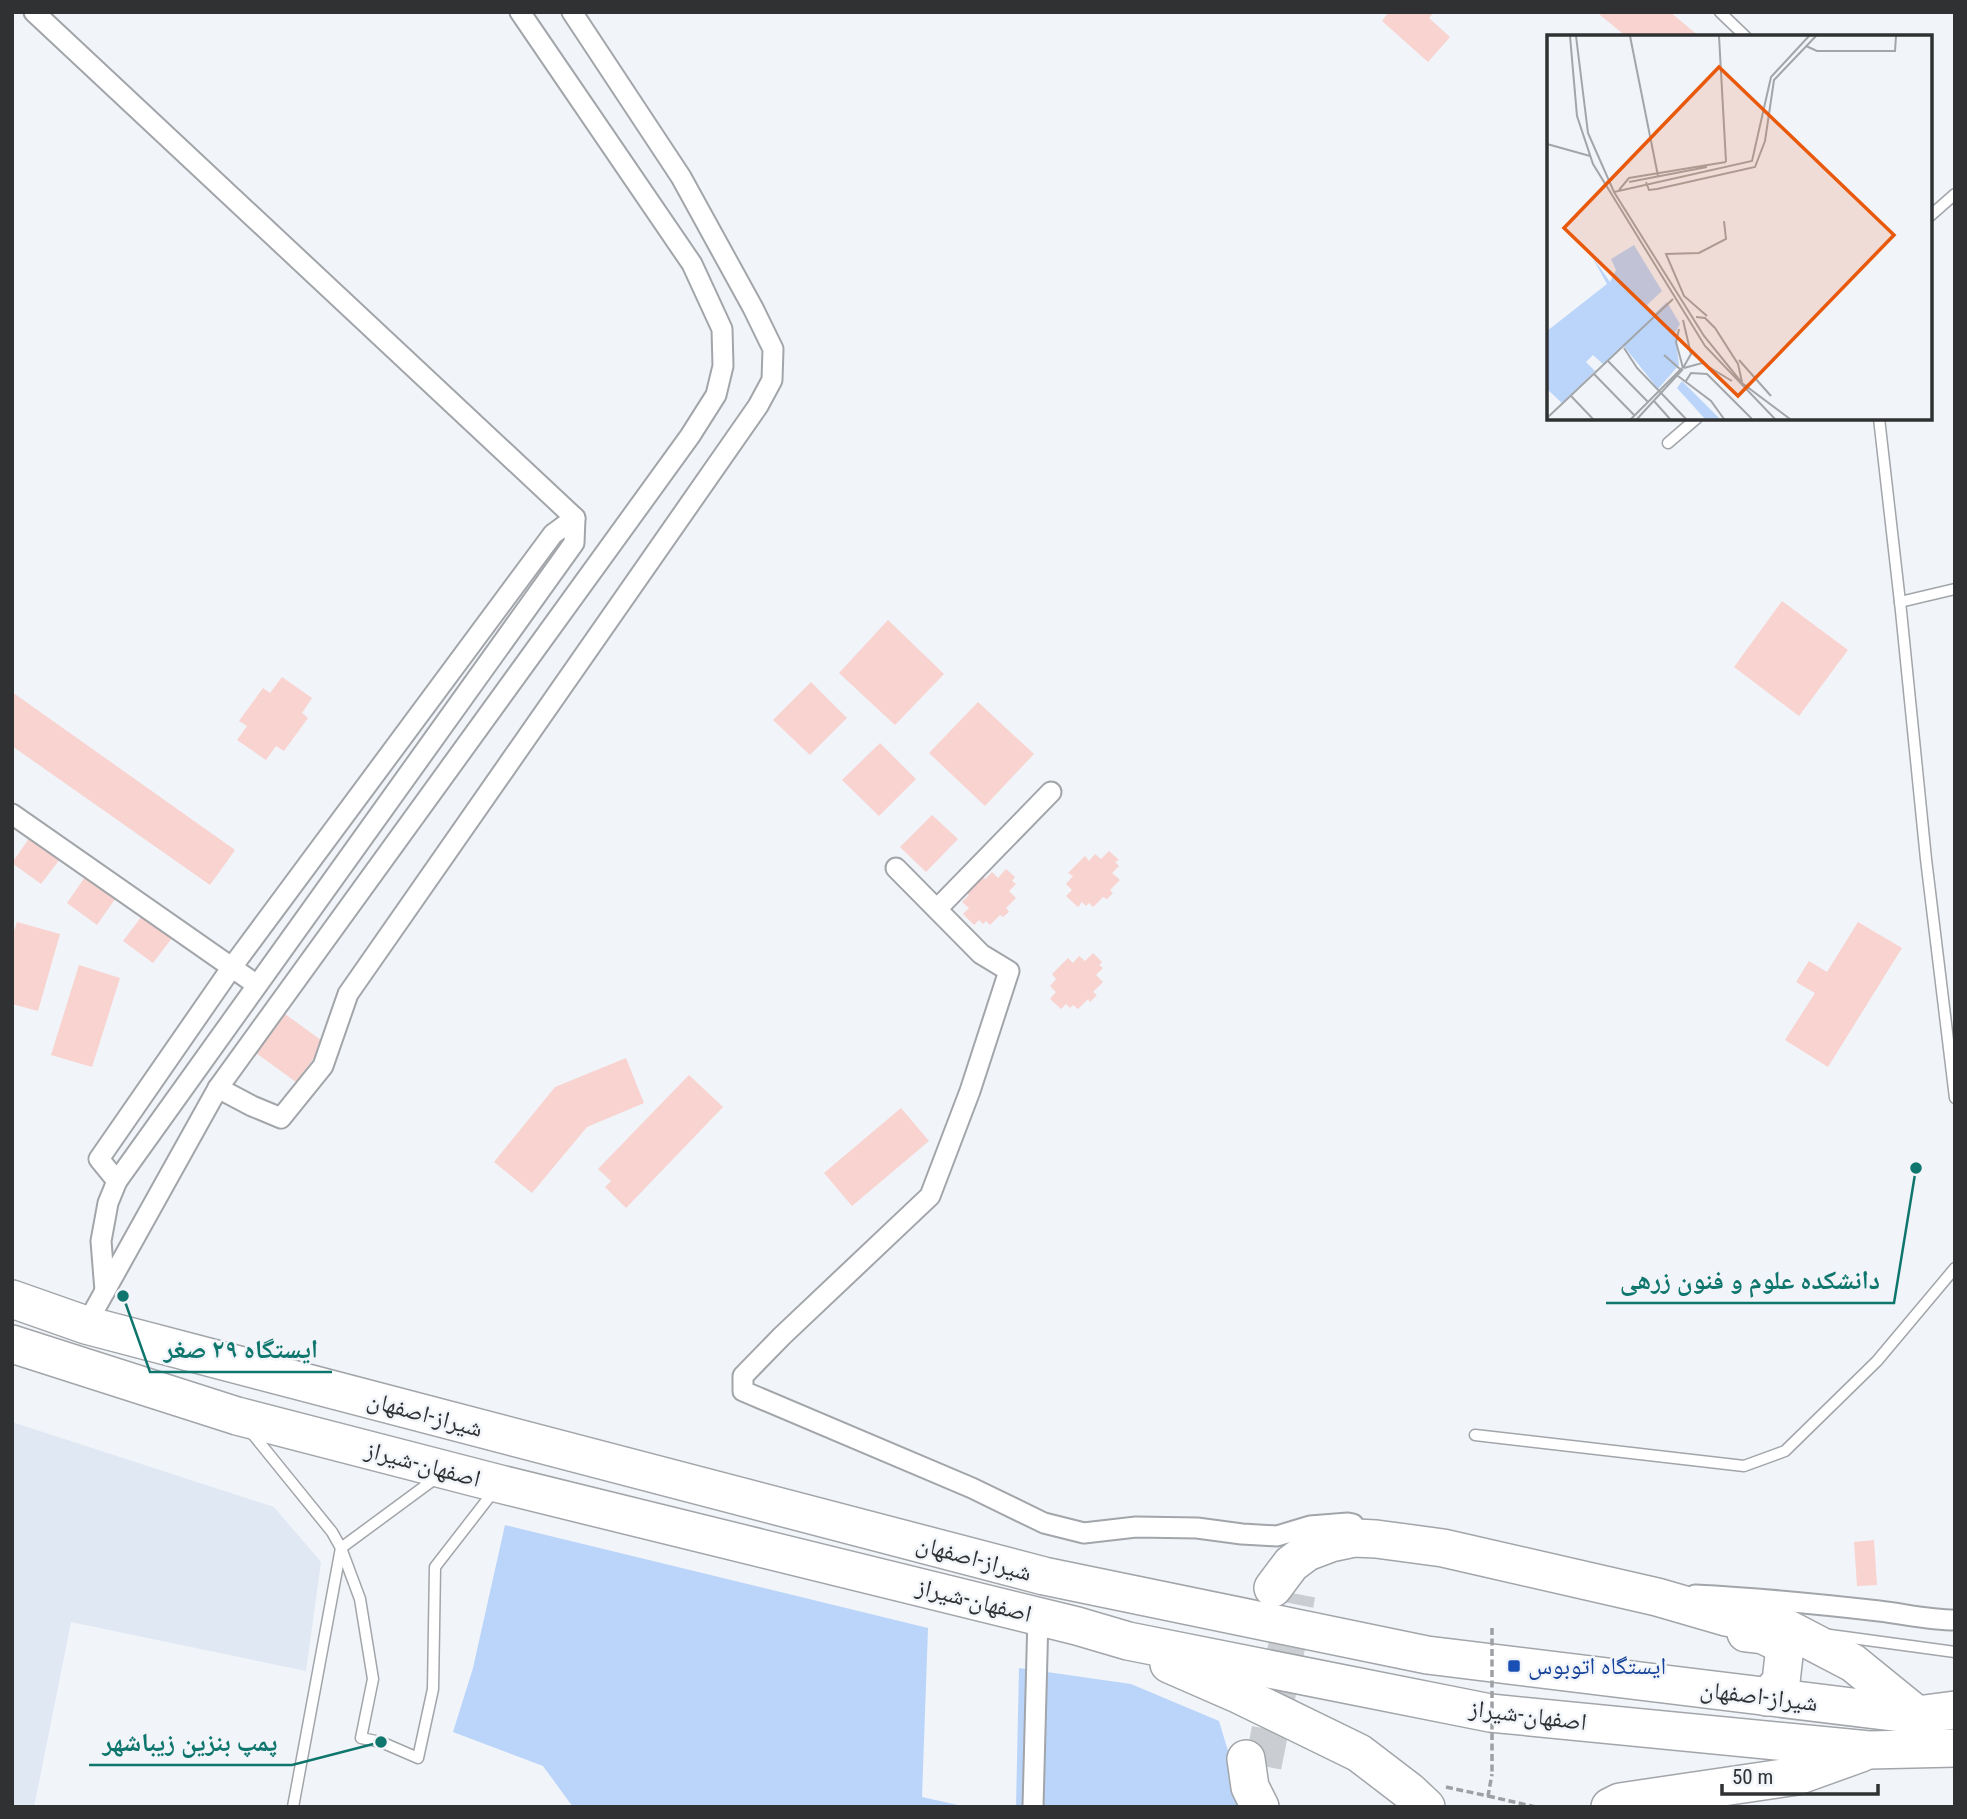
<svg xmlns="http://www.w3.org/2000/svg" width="1967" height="1819" font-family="'Roboto Condensed','Noto Naskh Arabic',sans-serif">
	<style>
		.built { fill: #e0e8f3 }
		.green { fill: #bad5f9 }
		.building { fill: #f9d3cf }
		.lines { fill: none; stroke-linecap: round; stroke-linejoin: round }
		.highway-tunnel { stroke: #cacdd1; stroke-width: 37; stroke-dasharray: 37 18; stroke-linecap: butt }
		.lane-casing { stroke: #a2a5a9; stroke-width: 13 }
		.street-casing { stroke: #a2a5a9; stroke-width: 23 }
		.highway-casing { stroke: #a2a5a9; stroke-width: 40 }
		.path { stroke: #9ea0a4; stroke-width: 3.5; stroke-dasharray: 7 3.5; stroke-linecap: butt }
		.lane { stroke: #fff; stroke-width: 10 }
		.street { stroke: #fff; stroke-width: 19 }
		.highway { stroke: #fff; stroke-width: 37 }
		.path-bridge { stroke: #9ea0a4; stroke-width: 3.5; stroke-dasharray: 7 3.5; stroke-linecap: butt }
		.transit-dot { fill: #1a4fb4; stroke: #f1f4f9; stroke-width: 2.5 }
		.labels { text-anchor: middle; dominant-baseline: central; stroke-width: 5; stroke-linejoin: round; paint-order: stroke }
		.street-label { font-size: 24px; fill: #2f3132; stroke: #f1f4f9 }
		.transit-label { font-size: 24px; fill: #164399; stroke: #f1f4f9; text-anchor: start }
		.inset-road { fill: none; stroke: #a3a6a9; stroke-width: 2 }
		.view { fill: #e8590c; fill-opacity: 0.15; stroke: #e8590c; stroke-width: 3.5 }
		.inset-edge { fill: none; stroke: #2f3132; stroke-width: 3.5 }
		.leader { fill: none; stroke: #0f766e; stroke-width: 2.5 }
		.callout-dot { fill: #0f766e; stroke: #f1f4f9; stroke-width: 2.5 }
		.callout-label { font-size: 26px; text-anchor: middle; font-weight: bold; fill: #0f766e; stroke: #f1f4f9; stroke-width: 5; stroke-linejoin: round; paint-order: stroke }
	</style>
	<rect width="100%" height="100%" fill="#f1f4f9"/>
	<path class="built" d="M12 1422 274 1507 321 1562 306 1671 71 1622 34 1807H12Z"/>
	<g class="green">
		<path d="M505 1525 928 1628 922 1797 967 1807H573L543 1766 453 1732 473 1668Z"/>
		<path d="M1019 1668 1131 1684 1219 1721 1245 1807H1016Z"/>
	</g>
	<g class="building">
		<path d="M1389 12H1434L1429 18 1450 37 1428 62 1382 21Z"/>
		<path d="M1602 12H1670L1700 37H1627L1600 15Z"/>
		<path d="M1782 601 1848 650 1799 716 1734 667Z"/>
		<path d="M888 620 944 674 895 725 839 673Z"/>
		<path d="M282 677 312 698 302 713 308 718 284 751 276 746 266 760 237 740 247 726 239 721 263 688 270 693Z"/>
		<path d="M811 682 847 718 810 755 773 720Z"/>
		<path d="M12 692 235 850 210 885 12 746Z"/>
		<path d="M978 702 1034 754 985 806 929 753Z"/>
		<path d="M880 743 916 779 879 816 842 780Z"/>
		<path d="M932 815 958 839 926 872 900 847Z"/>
		<path d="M30 837 60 859 41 884 12 863Z"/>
		<path d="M1109 851 1119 860 1115 862 1119 866 1112 873 1120 880 1110 890 1113 893 1107 899 1103 897 1093 907 1089 903 1086 906 1082 902 1078 907 1066 896 1072 890 1066 884 1073 876 1068 873 1085 856 1089 861 1095 854 1101 859Z"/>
		<path d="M1006 869 1015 877 1012 881 1016 884 1009 891 1016 898 1006 908 1009 912 1003 917 1000 915 990 925 986 921 983 924 979 920 974 925 963 914 969 908 962 902 969 895 965 891 981 874 985 879 992 872 998 878Z"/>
		<path d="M85 877 115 899 97 925 67 903Z"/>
		<path d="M142 916 172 938 153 963 123 941Z"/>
		<path d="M17 922 60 934 38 1011 12 1004V937Z"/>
		<path d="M1858 922 1902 948 1828 1067 1785 1040 1815 993 1796 982 1809 961 1827 972Z"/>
		<path d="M1093 953 1102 962 1099 965 1103 968 1096 975 1103 982 1093 992 1097 995 1090 1002 1088 999 1078 1009 1073 1005 1070 1008 1066 1004 1061 1009 1050 999 1056 992 1050 986 1056 979 1052 974 1068 958 1073 963 1079 956 1085 961Z"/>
		<path d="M79 965 120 978 92 1067 51 1055Z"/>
		<path d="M285 1014 325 1043 296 1082 256 1053Z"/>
		<path d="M626 1058 644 1103 587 1127 532 1193 494 1162 555 1087Z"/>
		<path d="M689 1075 723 1107 626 1208 605 1187 611 1181 598 1169Z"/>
		<path d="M901 1108 929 1141 852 1206 824 1173Z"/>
		<path d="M1874 1540 1877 1585 1857 1586 1854 1542Z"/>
	</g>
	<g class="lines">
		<path class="highway-tunnel" d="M1263 1766 1297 1594"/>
		<g class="lane-casing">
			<g id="lane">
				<path d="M1720 12 1746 37"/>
				<path d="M1930 216 1955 194"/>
				<path d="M1879 418 1901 611 1926 859 1955 1098"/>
				<path d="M1668 443 1697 418"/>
				<path d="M1900 602 1955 589"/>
				<path d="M251 1432 332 1532 341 1548 436 1478"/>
				<path d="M1475 1435 1744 1466 1785 1451 1877 1361 1955 1268"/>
				<path d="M341 1548 360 1599 373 1679 361 1738 381 1742 418 1758 433 1689 435 1567 494 1491"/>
				<path d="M1830 1635 1955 1652"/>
				<path d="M293 1807 341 1548"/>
			</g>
		</g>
		<g class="street-casing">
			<g id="street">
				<path d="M34 12 575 518 574 543 117 1181 108 1203 101 1241 105 1291"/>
				<path d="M12 814 257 985"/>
				<path d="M896 868 981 954 1009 971 970 1091 930 1196 782 1336 743 1376V1391L972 1488 1044 1523 1084 1533 1136 1527 1197 1528 1242 1534 1277 1536 1310 1526 1348 1523 1353 1524"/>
				<path d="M937 909 1051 792"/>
				<path d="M218 1088 252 1106 281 1118 323 1066 348 994 758 406 772 380 773 349 753 308 681 177 572 12"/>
				<path d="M117 1181 99 1159 232 967 553 534 575 518"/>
				<path d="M86 1325 218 1088 690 436 716 395 723 366 722 329 692 264 520 12"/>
				<path d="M1695 1595C1756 1598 1818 1604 1879 1611 1905 1614 1929 1620 1955 1620"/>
				<path d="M1033 1807 1038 1616"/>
			</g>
		</g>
		<g class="highway-casing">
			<g id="highway">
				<path d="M12 1299 86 1325 1044 1576 1427 1655 1917 1715 1955 1710"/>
				<path d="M12 1344 237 1416 500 1484 1077 1626 1128 1641 1490 1713 1869 1750 1955 1748"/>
				<path d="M1273 1588 1291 1564 1307 1552 1331 1543 1355 1538 1376 1539 1443 1548 1657 1597 1726 1617 1786 1628 1853 1663 1917 1715"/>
				<path d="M1746 1633 1763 1635 1780 1643 1784 1655 1781 1682 1767 1697"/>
				<path d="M1169 1664 1240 1695 1359 1753 1410 1792 1426 1807"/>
				<path d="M1246 1759 1250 1787 1260 1807"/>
				<path d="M1610 1807 1620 1802 1797 1776 1861 1753"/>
			</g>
		</g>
		<g class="path">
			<path d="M1446 1787 1488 1796 1492 1774"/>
			<path d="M1488 1796 1536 1807"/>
		</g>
		<use href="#lane" class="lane"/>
		<use href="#street" class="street"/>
		<use href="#highway" class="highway"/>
		<path class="path-bridge" d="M1492 1628V1774"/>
	</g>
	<rect class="transit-dot" x="1507" y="1659" width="14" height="14" rx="3.5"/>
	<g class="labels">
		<g class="street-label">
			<text transform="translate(425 1414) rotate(15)">شیراز-اصفهان</text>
			<text transform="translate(423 1464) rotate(15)">اصفهان-شیراز</text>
			<text transform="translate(974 1558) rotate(15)">شیراز-اصفهان</text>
			<text transform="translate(974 1600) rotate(14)">اصفهان-شیراز</text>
			<text transform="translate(1759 1696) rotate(7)">شیراز-اصفهان</text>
			<text transform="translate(1528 1715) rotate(7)">اصفهان-شیراز</text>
		</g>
		<g class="transit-label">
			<text x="1528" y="1666">ایستگاه اتوبوس</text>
		</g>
	</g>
	<g transform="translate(1547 35)">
		<rect width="385" height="385" fill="#f1f4f9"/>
		<path d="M87 210 115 256 100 270 107 279 120 267 133 289 128 298 132 330 111 354 76 310 56 329 46 320 39 327 48 336 15 368 0 354V296L60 249 44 220 63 247 69 235 64 224ZM135 346 173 384H158L130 353Z" fill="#bad5f9"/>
		<path class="inset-road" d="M23 1 30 81 46 129 158 311 228 384M29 1 41 98 67 157 157 301 195 348 243 384M83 1 111 141M172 1 179 127M259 11 270 16H348L349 1M0 109 43 121M82 147 160 132M99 147 102 155 110 154 208 132 218 106 227 45 269 1M72 155 82 143 179 127M67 157 205 126 224 42 262 1M160 281 137 261 119 219 152 218 179 204 177 186M149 282 158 283 168 293 191 329 195 347M136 285 144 319 136 333M132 294 129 307 136 333M77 313 90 333 139 384M117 320 133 334M192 325 224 361M61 326 101 367M137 333 155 328 185 346M47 339 88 381M131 341 164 366 177 384M139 346 144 338 160 339 205 384M24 361 46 384M107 366 123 384M0 383 126 264M84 384 135 333M90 384 136 334"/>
		<path class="view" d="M172 32 347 200 191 361 17 193Z"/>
		<rect width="385" height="385" class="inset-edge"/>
	</g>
	<path class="leader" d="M1916 1168L1894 1303H1606M123 1296L150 1372H332M381 1742L292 1765H89"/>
	<g class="callout-dot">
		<circle cx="1916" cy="1168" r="7"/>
		<circle cx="123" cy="1296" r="7"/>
		<circle cx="381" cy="1742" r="7"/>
	</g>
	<g class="callout-label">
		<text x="1750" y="1289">دانشکده علوم و فنون زرهی</text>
		<text x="241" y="1358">ایستگاه ۲۹ صغر</text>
		<text x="190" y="1751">پمپ بنزین زیباشهر</text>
	</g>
	<rect width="1967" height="1819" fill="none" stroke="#2f3132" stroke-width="28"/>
	<path d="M1722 1784v10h156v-10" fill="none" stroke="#2f3132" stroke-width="3.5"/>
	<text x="1732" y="1784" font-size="21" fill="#2f3132" stroke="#f1f4f9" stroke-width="5" paint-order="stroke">50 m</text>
</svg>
